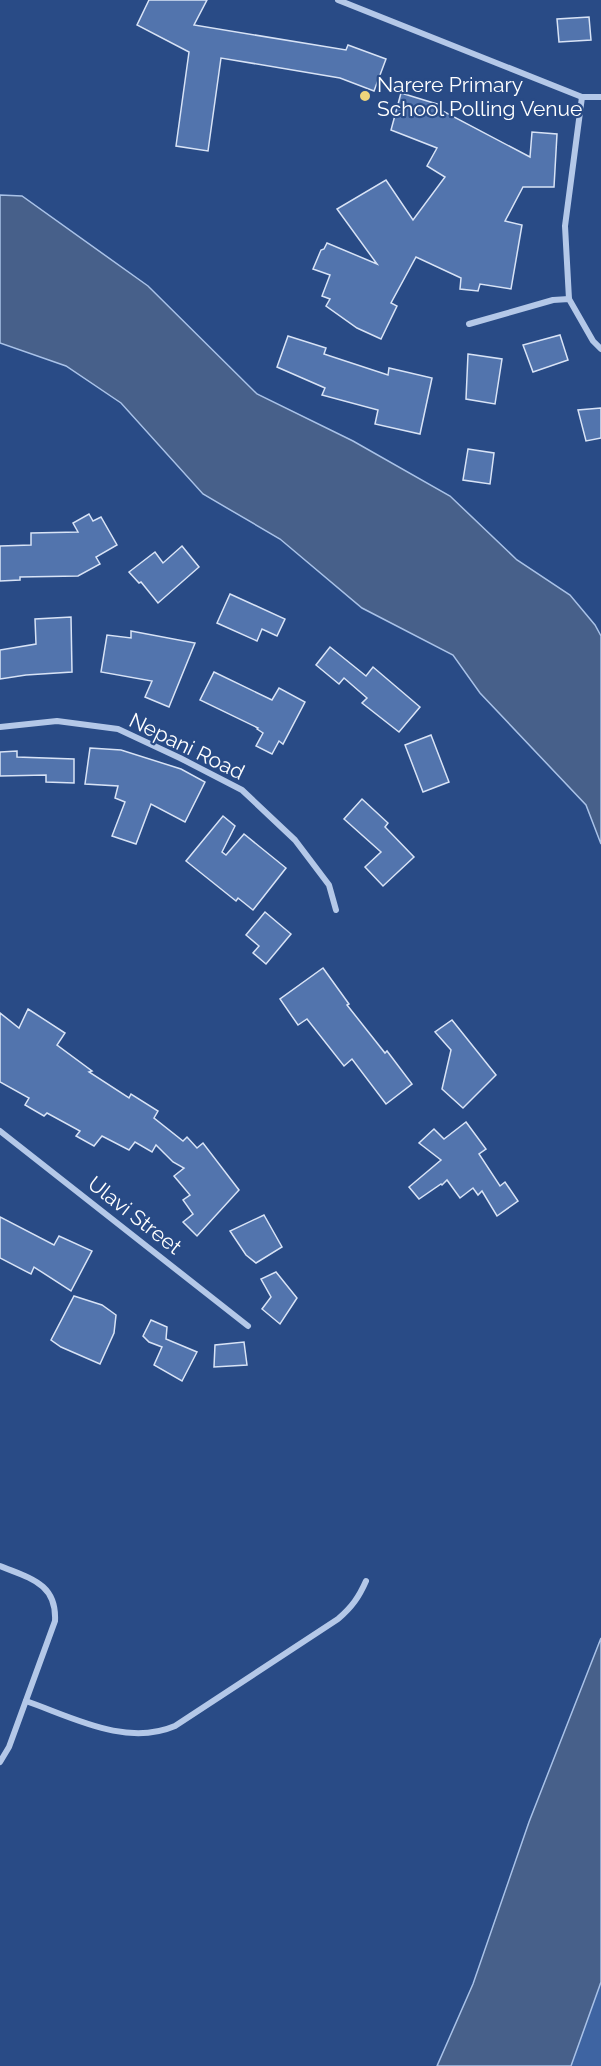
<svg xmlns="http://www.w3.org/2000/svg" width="601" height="2066" font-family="Raleway,sans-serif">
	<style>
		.green { fill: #3e64a2 }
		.water { fill: #47608a; stroke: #a9c2e8; stroke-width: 1.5 }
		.building { fill: #5274ad; stroke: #d8e3f6; stroke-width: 1.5 }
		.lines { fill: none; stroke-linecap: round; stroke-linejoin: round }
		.minor { stroke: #b4c8e8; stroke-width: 6 }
		.poi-dot { fill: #efd57b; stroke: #294b86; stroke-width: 2 }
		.labels { text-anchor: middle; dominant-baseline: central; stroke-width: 4.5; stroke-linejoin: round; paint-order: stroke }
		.poi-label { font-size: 21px; fill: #fff; stroke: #294b86; text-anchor: start }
		.street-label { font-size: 21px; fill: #fff; stroke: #294b86 }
	</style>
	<rect width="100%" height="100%" fill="#294b86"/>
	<path class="green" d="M601 1982V2066H571L599 1986Z"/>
	<g class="water">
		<path d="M0 195 22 196 148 286 257 394 353 441 450 496 517 560 570 595 595 625 601 636V844L586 805 480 693 453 655 362 608 280 539 203 494 121 403 66 366 0 343Z"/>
		<path d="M601 1638V1982L571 2066H437L473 1984 529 1822Z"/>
	</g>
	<g class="building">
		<path d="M149 0H207L194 25 346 50 348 45 386 59 374 91 340 78 221 58 208 151 176 146 189 52 137 25Z"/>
		<path d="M589 17 591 40 559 42 557 19Z"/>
		<path d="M401 93 437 104 435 107 530 157 532 132 557 134 554 187H523L505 221 522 225 511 289 480 284 478 291 460 289 461 278 416 257 391 303 397 306 381 339 357 328 326 306 330 299 322 296 330 275 313 269 321 250 324 249 327 243 377 264 337 209 386 180 413 220 445 177 427 166 437 148 391 130Z"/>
		<path d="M560 335 568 360 533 372 523 345Z"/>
		<path d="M288 336 326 348 324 354 388 375 389 368 432 378 420 434 375 424 378 410 322 395 325 388 277 367Z"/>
		<path d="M468 354 502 359 495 404 466 399Z"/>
		<path d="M601 408V438L586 441 578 410Z"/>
		<path d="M468 449 494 453 490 484 463 480Z"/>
		<path d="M89 514 93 521 101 517 117 545 96 557 100 564 78 576 20 577V580L0 581V546L31 545V533L78 532 73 523Z"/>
		<path d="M182 546 199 567 158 603 141 582 139 583 129 572 155 552 163 563Z"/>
		<path d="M230 594 285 619 277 636 262 629 257 641 217 623Z"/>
		<path d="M71 617 72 672 26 675 0 679V650L36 644 35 619Z"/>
		<path d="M131 631 195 643 169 707 145 697 152 681 101 672 107 635 131 638Z"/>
		<path d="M330 647 366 676 373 667 420 707 399 732 362 703 367 698 344 678 339 684 316 665Z"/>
		<path d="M214 672 272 700 279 688 305 702 283 744 279 741 272 754 256 746 263 733 257 729 258 728 200 700Z"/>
		<path d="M431 735 449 782 423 792 405 745Z"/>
		<path d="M90 748 121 750 181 769 205 782 185 822 151 804 136 844 112 836 125 802 115 798 118 786 85 784Z"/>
		<path d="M17 751V757L74 759V783L46 782V775L0 776V752Z"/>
		<path d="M362 799 388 823 385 827 414 857 383 886 365 867 381 852 344 819Z"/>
		<path d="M223 816 235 826 222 852 226 855 244 834 286 868 253 910 238 898 236 901 186 861Z"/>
		<path d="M265 912 291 934 266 964 253 953 259 946 246 935Z"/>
		<path d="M323 968 349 1004 347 1005 385 1053 387 1051 412 1084 386 1104 352 1059 344 1066 307 1019 298 1025 280 999Z"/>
		<path d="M28 1009 65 1033 57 1045 92 1071 89 1072 129 1098 131 1094 158 1111 154 1118 183 1141 187 1137 197 1148 203 1143 239 1190 197 1236 183 1222 193 1214 183 1200 190 1195 174 1176 184 1168 173 1162 156 1145 152 1152 135 1142 129 1150 102 1136 94 1146 76 1136 80 1131 47 1113 44 1116 25 1105 29 1098 0 1082V1013L19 1028Z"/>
		<path d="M452 1020 496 1075 463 1108 442 1089 451 1050 435 1032Z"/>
		<path d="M466 1122 486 1149 479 1154 500 1186 505 1182 518 1201 497 1216 482 1191 478 1195 473 1188 460 1198 447 1180 442 1185 441 1184 419 1199 409 1187 441 1160 419 1143 434 1129 444 1139Z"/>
		<path d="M264 1215 282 1247 256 1263 246 1255 230 1231Z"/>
		<path d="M0 1217 54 1245 59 1236 92 1251 71 1291 34 1267 31 1274 0 1258Z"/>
		<path d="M276 1272 297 1298 280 1324 262 1309 271 1297 261 1279Z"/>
		<path d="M74 1296 102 1305 116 1315 114 1333 100 1364 61 1347 51 1340Z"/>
		<path d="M151 1320 167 1327 166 1339 197 1352 182 1381 154 1365 162 1347 149 1342 143 1336Z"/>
		<path d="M244 1342 247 1365 214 1367 215 1345Z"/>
	</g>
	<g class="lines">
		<g class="minor">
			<path d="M338 0 582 97H601"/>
			<path d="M569 299 565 226 582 97"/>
			<path d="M469 324 553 300 569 299 593 341 601 349"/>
			<path d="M0 727 57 721 118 729 180 758 242 790 295 840 329 885 336 910"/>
			<path d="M0 1131 248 1326"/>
			<path d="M0 1566C29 1578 57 1583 55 1621L9 1747 0 1762"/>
			<path d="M26 1701C72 1717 126 1747 175 1726L338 1619C352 1607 359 1597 366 1581"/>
		</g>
	</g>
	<circle class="poi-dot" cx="365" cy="96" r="6"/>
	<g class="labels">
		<g class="poi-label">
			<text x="377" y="84">Narere Primary<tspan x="377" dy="24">School Polling Venue</tspan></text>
		</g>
		<g class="street-label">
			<text transform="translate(187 746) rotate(26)">Nepani Road</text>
			<text transform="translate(135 1215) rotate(38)">Ulavi Street</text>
		</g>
	</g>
</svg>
